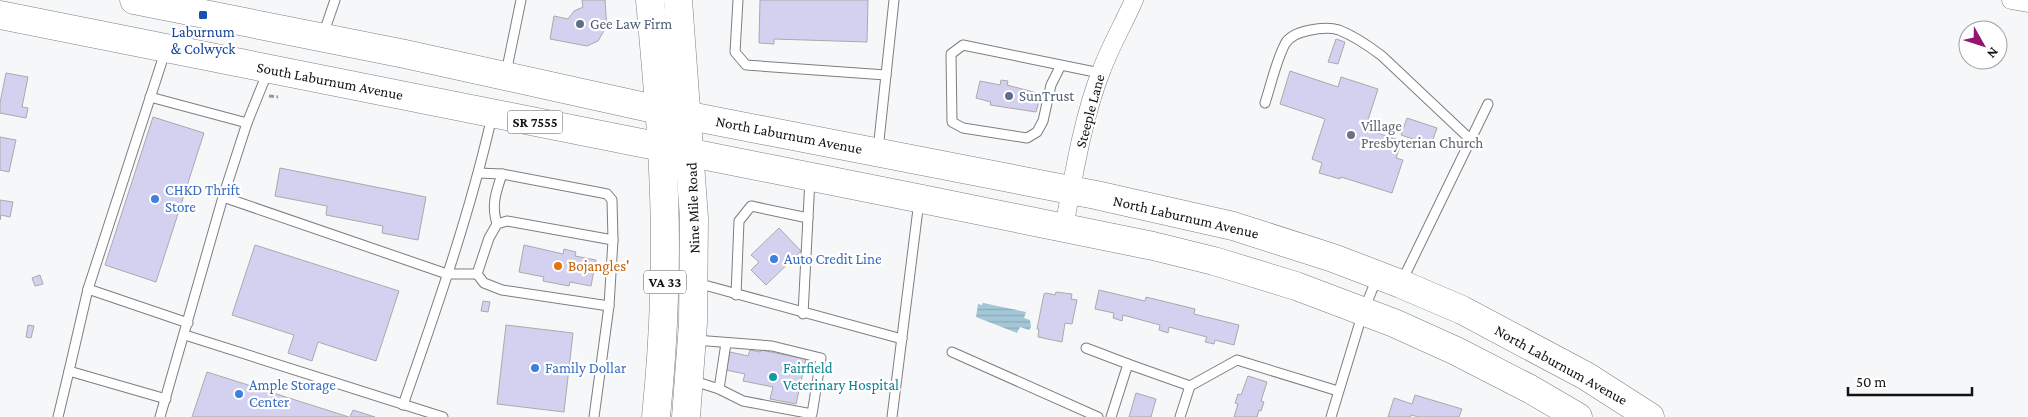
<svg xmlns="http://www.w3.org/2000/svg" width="2028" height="417" font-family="'Crimson Pro',serif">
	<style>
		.water { fill: url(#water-rules) }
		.building { fill: #d4d0f0; stroke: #aaaaab }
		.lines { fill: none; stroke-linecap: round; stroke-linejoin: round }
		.service-casing { stroke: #7d7e7f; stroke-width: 11 }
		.minor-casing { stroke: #7d7e7f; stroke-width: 19 }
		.primary-casing { stroke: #7d7e7f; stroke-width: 29 }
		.path { stroke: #979899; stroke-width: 3; stroke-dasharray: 5 2.5; stroke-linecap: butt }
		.service { stroke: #fff; stroke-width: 9 }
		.minor { stroke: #fff; stroke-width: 18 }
		.primary { stroke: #fff; stroke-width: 28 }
		.transit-dot { fill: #1a4fb4; stroke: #fff; stroke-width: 2 }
		.service-dot { fill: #5c6f8a; stroke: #fff; stroke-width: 2 }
		.worship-dot { fill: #6b7280; stroke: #fff; stroke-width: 2 }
		.shop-dot { fill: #3f7fe0; stroke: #fff; stroke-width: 2 }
		.food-dot { fill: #e8710a; stroke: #fff; stroke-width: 2 }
		.culture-dot { fill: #0f9aa8; stroke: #fff; stroke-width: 2 }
		.labels { text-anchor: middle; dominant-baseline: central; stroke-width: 4.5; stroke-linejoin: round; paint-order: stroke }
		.shield { fill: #fff; stroke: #59595a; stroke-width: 1 }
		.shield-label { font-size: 14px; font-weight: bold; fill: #121213 }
		.service-label { font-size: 15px; fill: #4e5e75; stroke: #fff; text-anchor: start }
		.transit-label { font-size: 15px; fill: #164399; stroke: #fff }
		.street-label { font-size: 15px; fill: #121213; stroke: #fff }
		.worship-label { font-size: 15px; fill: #5b616d; stroke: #fff; text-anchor: start }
		.shop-label { font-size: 15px; fill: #366cbe; stroke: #fff; text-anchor: start }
		.food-label { font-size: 15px; fill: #c56008; stroke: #fff; text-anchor: start }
		.culture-label { font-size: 15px; fill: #0d838f; stroke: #fff; text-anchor: start }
	</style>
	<defs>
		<pattern id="water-rules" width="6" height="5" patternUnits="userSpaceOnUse" patternTransform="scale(1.25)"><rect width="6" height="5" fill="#a4c7d8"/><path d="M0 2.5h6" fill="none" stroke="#8caab8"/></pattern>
	</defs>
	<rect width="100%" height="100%" fill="#f6f7f8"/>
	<path class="water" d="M983 303 1026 312 1024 318 1030 320 1031 327 1029 330 1020 327 1017 333 976 317 978 304 982 305Z"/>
	<g class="building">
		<path d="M582 0H605L607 29H605L598 41 587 46 550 39 554 16 568 19 574 11 583 7Z"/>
		<path d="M760 0H868L867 42 774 39V44L759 43Z"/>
		<path d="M1336 39 1345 42 1338 64 1328 62Z"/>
		<path d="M1290 71 1338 87 1341 77 1378 89 1365 129 1402 141 1396 158 1403 160 1392 193 1341 177 1340 179 1319 173 1322 163 1312 159 1325 119 1280 104Z"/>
		<path d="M6 73 28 77 22 107 28 108 26 118 0 113V103Z"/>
		<path d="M1001 80 1008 81 1007 85 1041 94 1036 112 990 105 991 102 976 98 980 81 1000 85Z"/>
		<path d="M153 117 204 133 156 282 105 265Z"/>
		<path d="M1407 118 1437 128 1431 145 1401 135Z"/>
		<path d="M0 137 16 140 9 172 0 170Z"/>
		<path d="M280 168 426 197 418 240 382 233 383 226 326 215 327 206 275 196Z"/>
		<path d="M0 200 13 202 10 217 1 215 0 220Z"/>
		<path d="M779 228 801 251 766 285 751 270 759 262 751 255Z"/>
		<path d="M255 245 399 291 376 361 318 342 312 361 288 353 294 335 232 315Z"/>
		<path d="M524 245 563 254 564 249 576 252 575 256 596 260 591 286 570 282 569 286 543 281 544 277 519 272Z"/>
		<path d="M40 275 43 284 35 286 32 278Z"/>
		<path d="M1099 290 1145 301 1146 297 1195 309 1194 314 1239 325 1234 345 1215 340 1214 344 1205 342 1207 337 1169 327 1168 333 1159 330 1160 325 1123 315 1122 321 1113 318 1114 313 1095 309Z"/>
		<path d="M1056 292 1072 294 1071 299 1077 300 1072 324 1065 323 1062 342 1038 337 1039 329H1037L1044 294 1046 293 1055 295Z"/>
		<path d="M483 301 490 302 488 312 481 311Z"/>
		<path d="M28 325 34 326 31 338 26 337Z"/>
		<path d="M506 325 573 333 564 412 497 404Z"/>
		<path d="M750 350 760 352 761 350 806 359 796 404 770 399 773 387 743 381 745 374 726 370 730 352 748 356Z"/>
		<path d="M207 372 349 417H192Z"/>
		<path d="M1248 376 1267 382 1261 401 1264 402 1261 411 1259 410 1257 417H1234L1238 404 1235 403 1238 394 1241 395Z"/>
		<path d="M1136 393 1156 399 1151 417H1129Z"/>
		<path d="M1415 395 1462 409 1459 417H1419L1411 415 1410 417H1388L1394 398 1412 404Z"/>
		<path d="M353 410 375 417H350Z"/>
	</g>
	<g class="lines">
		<g class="service-casing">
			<g id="service">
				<path d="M738 0 735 52 746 65 886 75"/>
				<path d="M323 35 335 0"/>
				<path d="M165 52 88 289 188 323"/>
				<path d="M1061 65 1051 85 1043 121 1037 132 1027 138 963 128 952 122 951 54 963 45 1100 73"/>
				<path d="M506 73 521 0"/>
				<path d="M150 97 247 123"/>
				<path d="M1265 103C1271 85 1276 61 1285 44 1292 30 1325 26 1339 30 1354 36 1369 46 1382 56L1471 140"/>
				<path d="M878 150 894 0"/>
				<path d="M479 173 502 174 597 192 607 194 612 200 613 240 609 306 594 417"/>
				<path d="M223 197 447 274H477"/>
				<path d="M497 224C491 205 496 192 502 174"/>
				<path d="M1402 281 1488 104"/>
				<path d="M697 283 902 339"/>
				<path d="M88 289 69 371 166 399"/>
				<path d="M736 295 739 221 751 206 808 218"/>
				<path d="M609 306 502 290 484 283 477 274 489 238 497 224 507 221 613 240"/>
				<path d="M803 314 810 179"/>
				<path d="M185 335 443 417"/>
				<path d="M1086 348 1128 364"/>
				<path d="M952 352 1098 417"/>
				<path d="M691 380 719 389 743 401 812 414 821 358 772 346 695 340"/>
				<path d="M719 389 726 343"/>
				<path d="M403 405C436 310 470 214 492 116"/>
				<path d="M58 417 69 371"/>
				<path d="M160 417 223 197 247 123 268 71"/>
				<path d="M892 417 919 201"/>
				<path d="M1111 417 1128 364 1190 386 1237 360 1338 391"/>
				<path d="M1180 417 1190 386"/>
				<path d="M1331 417 1363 312 1377 278"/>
			</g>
		</g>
		<g class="minor-casing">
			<g id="minor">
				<path d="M2011 0 2028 3"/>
				<path d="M1064 228C1073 178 1083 116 1102 69 1111 45 1124 23 1134 0"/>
			</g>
		</g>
		<g class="primary-casing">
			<g id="primary">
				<path d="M134 0 405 54 659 110 1096 195 1233 226 1333 258 1401 284 1462 310 1586 376 1650 417"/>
				<path d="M650 0C659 98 668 197 664 296 663 336 660 377 656 417"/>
				<path d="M678 0 694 218 693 323 686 417"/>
				<path d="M0 15 922 199 1153 246 1214 261 1296 286 1394 323 1456 351 1530 389 1578 417"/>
			</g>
		</g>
		<path class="path" d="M269 96 278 97"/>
		<use href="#service" class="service"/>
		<use href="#minor" class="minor"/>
		<use href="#primary" class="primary"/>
	</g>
	<rect class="transit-dot" x="198" y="10" width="10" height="10" rx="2.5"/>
	<g class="service-dot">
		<circle cx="580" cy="24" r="5"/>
		<circle cx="1009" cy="96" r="5"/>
	</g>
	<circle class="worship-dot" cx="1351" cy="135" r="5"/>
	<g class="shop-dot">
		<circle cx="155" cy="199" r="5"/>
		<circle cx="774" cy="259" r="5"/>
		<circle cx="535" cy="368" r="5"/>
		<circle cx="239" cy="394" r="5"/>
	</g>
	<circle class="food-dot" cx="558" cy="266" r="5"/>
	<circle class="culture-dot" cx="773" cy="377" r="5"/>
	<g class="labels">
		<g class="shield">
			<rect x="507.5" y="110.5" width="55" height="23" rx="4"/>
			<rect x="644" y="270.5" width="42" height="23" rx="4"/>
		</g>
		<g class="shield-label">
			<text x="535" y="122">SR 7555</text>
			<text x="665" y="282">VA 33</text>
		</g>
		<g class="service-label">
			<text x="590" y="24">Gee Law Firm</text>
			<text x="1019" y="96">SunTrust</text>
		</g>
		<g class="transit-label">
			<text x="203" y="32">Laburnum<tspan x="203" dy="17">&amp; Colwyck</tspan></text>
		</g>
		<g class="street-label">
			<text transform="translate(330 81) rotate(11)">South Laburnum Avenue</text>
			<text transform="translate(1090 111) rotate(-75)">Steeple Lane</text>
			<text transform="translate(789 135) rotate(11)">North Laburnum Avenue</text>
			<text transform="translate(693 208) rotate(-92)">Nine Mile Road</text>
			<text transform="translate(1186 217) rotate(13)">North Laburnum Avenue</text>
			<text transform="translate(1561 365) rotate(29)">North Laburnum Avenue</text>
		</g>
		<g class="worship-label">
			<text x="1361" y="126">Village<tspan x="1361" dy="17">Presbyterian Church</tspan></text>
		</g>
		<g class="shop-label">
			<text x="165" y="190">CHKD Thrift<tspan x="165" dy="17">Store</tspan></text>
			<text x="784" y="259">Auto Credit Line</text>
			<text x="545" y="368">Family Dollar</text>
			<text x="249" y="385">Ample Storage<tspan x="249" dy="17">Center</tspan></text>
		</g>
		<g class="food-label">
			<text x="568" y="266">Bojangles'</text>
		</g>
		<g class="culture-label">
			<text x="783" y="368">Fairfield<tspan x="783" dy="17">Veterinary Hospital</tspan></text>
		</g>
	</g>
	<g transform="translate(1983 45) rotate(129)"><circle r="24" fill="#ffffff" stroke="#a0a0a1"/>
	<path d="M0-4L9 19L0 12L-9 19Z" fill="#941670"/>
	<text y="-8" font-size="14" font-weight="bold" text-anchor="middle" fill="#121213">N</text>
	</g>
	<path d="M1848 387v8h124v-8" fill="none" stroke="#121213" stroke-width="2.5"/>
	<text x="1856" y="387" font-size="15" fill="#121213" stroke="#ffffff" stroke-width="4" paint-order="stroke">50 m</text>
</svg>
